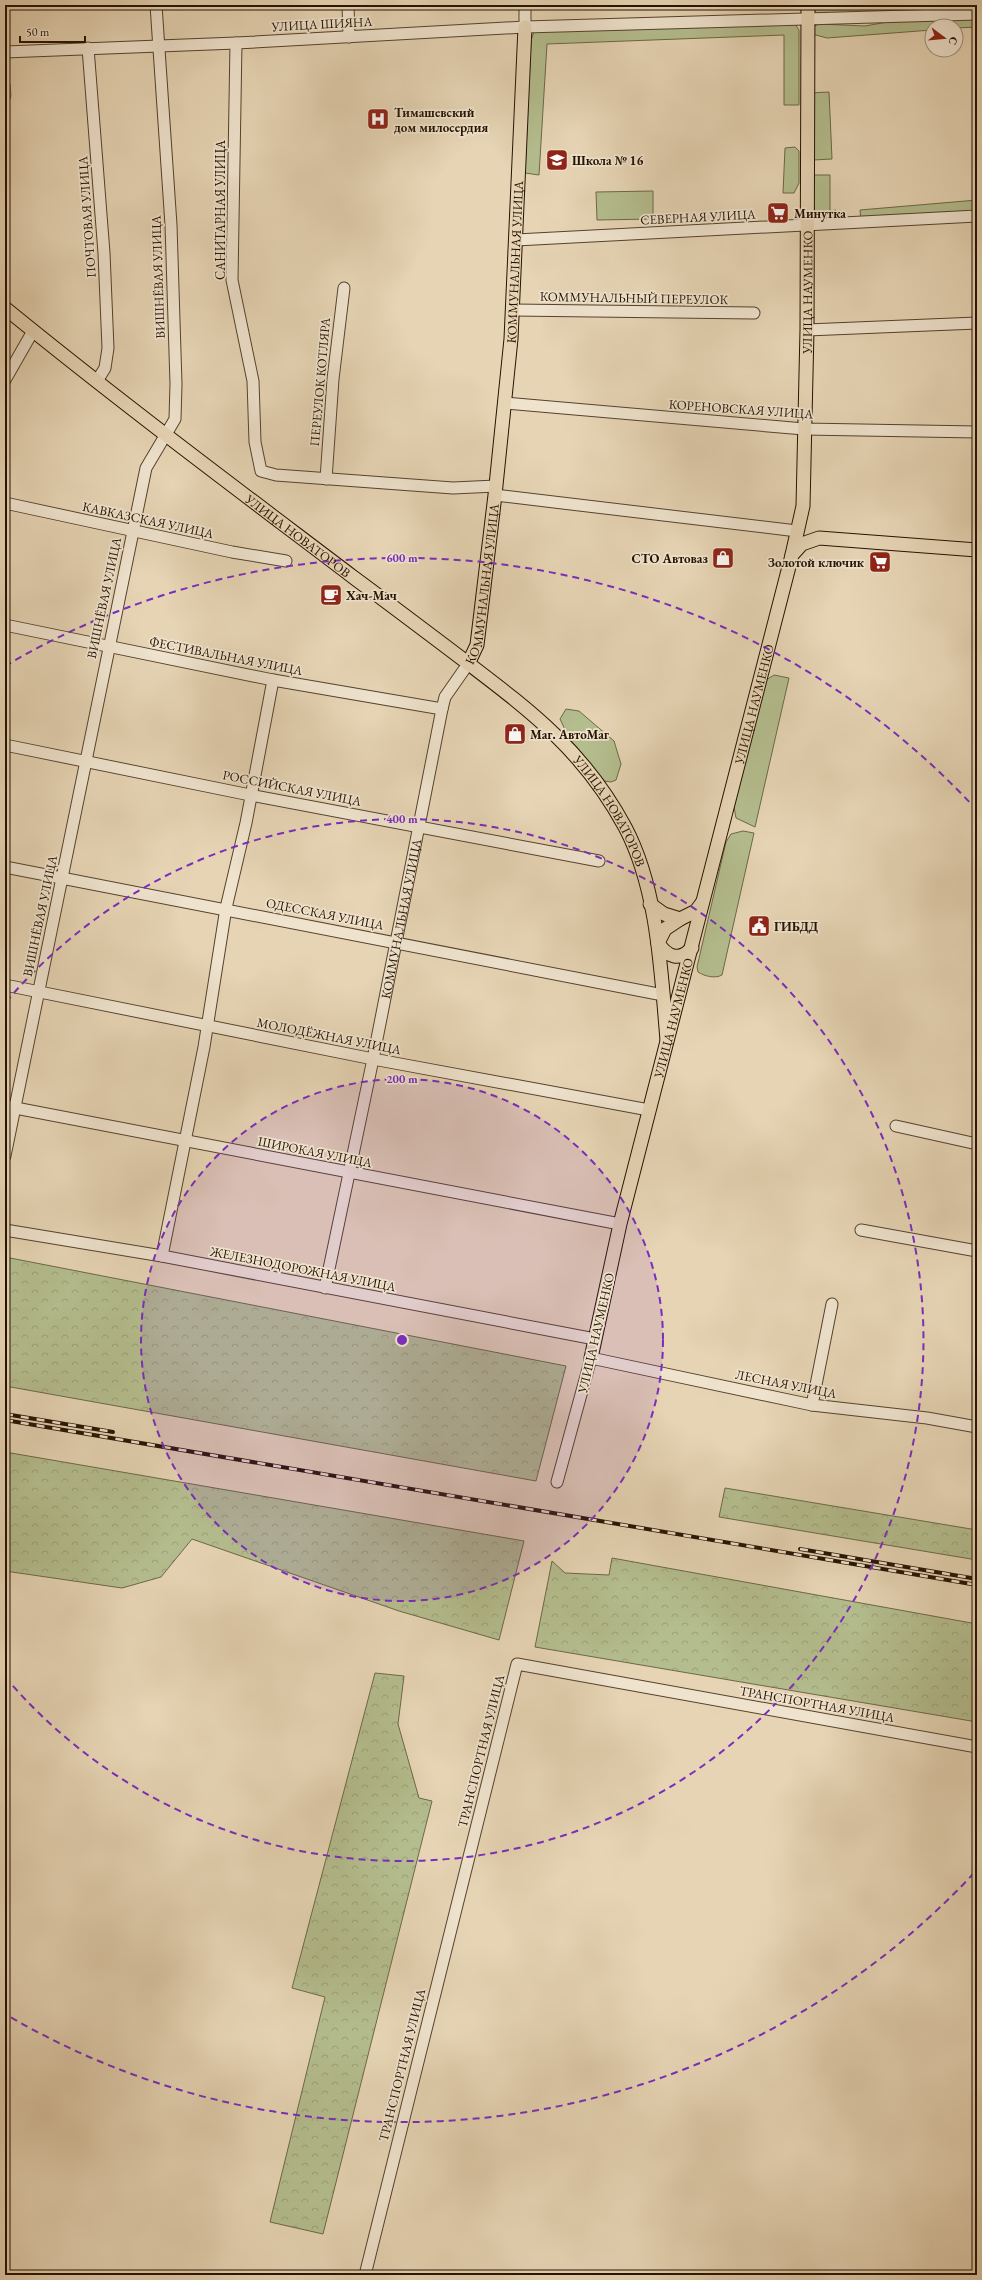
<svg xmlns="http://www.w3.org/2000/svg" width="982" height="2280" font-family="'EB Garamond',serif">
	<style>
		.grass { fill: #b4bd8e; stroke: #6c6847 }
		.forest { fill: url(#forest-crowns); stroke: #6c6847 }
		.water { fill: url(#water-waves); stroke: #69766a }
		.lines { fill: none; stroke-linecap: round; stroke-linejoin: round }
		.minor-casing { stroke: #55422d; stroke-width: 13 }
		.major-casing { stroke: #251200; stroke-width: 15 }
		.minor { stroke: #efe3ce; stroke-width: 11 }
		.major { stroke: #e6d4b4; stroke-width: 13 }
		.rail-casing { stroke: #251200; stroke-width: 4 }
		.rail { stroke: #efe3ce; stroke-width: 2.5; stroke-dasharray: 8; stroke-linecap: butt }
		.ring { fill: none; stroke: #7b2cbf; stroke-width: 2; stroke-dasharray: 7 5 }
		.labels { text-anchor: middle; dominant-baseline: central; stroke-width: 3.5; stroke-linejoin: round; paint-order: stroke }
		.street-label { font-size: 13px; fill: #251200; stroke: #efe3ce }
		.poi-label { font-size: 13px; font-weight: bold; fill: #251200; stroke: #efe3ce; text-anchor: start }
		.centre { fill: #7b2cbf; stroke: #efe3ce; stroke-width: 2 }
		.ring-label { font-size: 12px; text-anchor: middle; font-weight: bold; fill: #7b2cbf; stroke: #efe3ce; stroke-width: 3.5; stroke-linejoin: round; paint-order: stroke }
	</style>
	<defs>
		<pattern id="forest-crowns" width="20" height="18" patternUnits="userSpaceOnUse"><rect width="20" height="18" fill="#b4bd8e"/><path d="M2 6a3 3 0 1 1 6 0M12 15a3 3 0 1 1 6 0" fill="none" stroke="#9ba179"/></pattern>
		<pattern id="water-waves" width="16" height="10" patternUnits="userSpaceOnUse"><rect width="16" height="10" fill="#96b8b1"/><path d="M0 5q4-4 8 0t8 0" fill="none" stroke="#819d96"/></pattern>
	</defs>
	<rect width="100%" height="100%" fill="#e6d4b4"/>
	<filter id="stains"><feTurbulence type="fractalNoise" baseFrequency=".005" numOctaves="4"/><feColorMatrix values="0 0 0 0 .2 0 0 0 0 .09 0 0 0 0 .02 0 0 0 .5 -.17"/></filter>
	<radialGradient id="worn" r=".72"><stop offset=".6" stop-color="#630" stop-opacity="0"/><stop offset="1" stop-color="#630" stop-opacity=".3"/></radialGradient>
	<g class="grass">
		<path d="M809 5H977V11L817 18Z"/>
		<path d="M977 16V27L956 28V26H932V30L827 38 812 34 814 26 820 24 865 26 905 19Z"/>
		<path d="M795 24 799 30V105H784V35L547 44 539 175 525 173 531 40 534 32 539 30Z"/>
		<path d="M829 92 832 159 813 160 809 93Z"/>
		<path d="M795 147 799 151V183L794 193H783L785 148Z"/>
		<path d="M814 175H830V211L836 210V222L817 223 810 215Z"/>
		<path d="M653 191V219L597 220 596 192Z"/>
		<path d="M977 200V211L861 221 860 210Z"/>
		<path d="M774 675 789 678 755 827 736 818 734 807 766 680Z"/>
		<path d="M566 709 579 711 614 741 621 764 616 780 611 782 604 781 569 738 560 719Z"/>
		<path d="M743 831 754 833 722 975C715 979 704 976 698 972L697 967 726 842 731 834Z"/>
	</g>
	<g class="forest">
		<path d="M5 1257 566 1366 536 1481 5 1386Z"/>
		<path d="M5 1452 524 1541 499 1640 399 1611 192 1539 161 1577 122 1588 5 1571Z"/>
		<path d="M725 1488 977 1530V1560L719 1517Z"/>
		<path d="M612 1558 977 1624V1722L535 1647 552 1561 565 1573 609 1575Z"/>
		<path d="M375 1673 404 1676 398 1724 419 1798 432 1801 323 2234 270 2222 325 1997 292 1988Z"/>
	</g>
	<path class="water" d="M5 83 10 84 11 96 5 113Z"/>
	<g class="lines">
		<g class="minor-casing">
			<g id="minor">
				<path d="M348 5 349 37"/>
				<path d="M525 27V5"/>
				<path d="M236 43 232 280 253 381 255 442 261 471 276 475 453 488 496 486"/>
				<path d="M88 48 104 253 108 348 105 368 97 381"/>
				<path d="M5 52 236 43 525 27 977 14"/>
				<path d="M516 240 977 216"/>
				<path d="M513 310 754 313"/>
				<path d="M807 330 977 323"/>
				<path d="M5 380 33 331"/>
				<path d="M504 403 804 429 977 432"/>
				<path d="M326 479 333 379 344 288"/>
				<path d="M495 495 797 531"/>
				<path d="M5 503 232 552 286 561"/>
				<path d="M5 625 273 680 442 709"/>
				<path d="M5 745 250 795 599 861"/>
				<path d="M5 867 663 995"/>
				<path d="M5 985 373 1059 649 1110"/>
				<path d="M5 1106 620 1224"/>
				<path d="M896 1126 977 1144"/>
				<path d="M5 1156 146 468 175 419 176 384 171 225 156 5"/>
				<path d="M5 1230 162 1256 595 1339"/>
				<path d="M861 1230 977 1251"/>
				<path d="M162 1256 204 1047 226 908 246 823 273 680"/>
				<path id="s1" d="M325 1288 373 1059 442 709 445 697 468 664"/>
				<path d="M812 1405 832 1304"/>
				<path d="M557 1482 591 1358 812 1405 927 1418 977 1427"/>
				<path d="M365 2275 517 1664 977 1747"/>
			</g>
		</g>
		<g class="major-casing">
			<g id="major">
				<path id="s2" d="M5 308C119 401 237 489 353 577 391 605 428 633 465 661 532 712 584 751 625 827 658 889 661 972 667 1040"/>
				<path id="s3" d="M792 555 803 506 807 330 808 5"/>
				<path id="s4" d="M468 664 477 645 495 495 511 339 525 27"/>
				<path d="M650 904 664 914 680 919 696 911 702 903"/>
				<path d="M658 943C667 957 680 962 692 948"/>
				<path d="M658 943 665 929 680 919"/>
				<path id="s5" d="M591 1358 620 1224 792 555 802 544 819 538 977 550"/>
			</g>
		</g>
		<use href="#minor" class="minor"/>
		<use href="#major" class="major"/>
		<g class="rail-casing">
			<g id="rail">
				<path d="M5 1414 113 1432"/>
				<path d="M5 1420 977 1585"/>
				<path d="M800 1549 977 1579"/>
			</g>
		</g>
		<use href="#rail" class="rail"/>
	</g>
	<circle cx="402" cy="1340" r="261" fill="#7b2cbf" fill-opacity=".12"/>
	<g class="ring">
		<circle cx="402" cy="1340" r="261"/>
		<path d="M6 1002A521 521 0 1 1 6 1678"/>
		<path d="M974 1873A782 782 0 0 1 5 2014M5 666A782 782 0 0 1 974 807"/>
	</g>
	<defs>
		<g id="hospital-square" transform="scale(1.15)"><rect x="-9" y="-9" width="18" height="18" rx="4" fill="#8f2418" stroke="#efe3ce"/><path d="M-5-5h3v3.5h4V-5h3V5h-3V1.5h-4V5h-3Z" fill="#fff"/></g>
		<g id="school-square" transform="scale(1.15)"><rect x="-9" y="-9" width="18" height="18" rx="4" fill="#8f2418" stroke="#efe3ce"/><path d="M0-5L7-2L0 1L-7-2ZM-4 1L0 2.5L4 1V4Q0 6-4 4Z" fill="#fff"/></g>
		<g id="supermarket-square" transform="scale(1.15)"><rect x="-9" y="-9" width="18" height="18" rx="4" fill="#8f2418" stroke="#efe3ce"/><path d="M-6-5.5h2.5l.6 2H6L4.5 2H-2.5L-4.4-4H-6ZM-1.5 3.2a1.3 1.3 0 1 0 .1 0ZM3 3.2a1.3 1.3 0 1 0 .1 0Z" fill="#fff"/></g>
		<g id="shop-square" transform="scale(1.15)"><rect x="-9" y="-9" width="18" height="18" rx="4" fill="#8f2418" stroke="#efe3ce"/><path d="M-5-2.5h2.3a2.7 3.5 0 0 1 5.4 0H5L5.5 6h-11ZM-1.5-2.5h3a1.5 2.3 0 0 0-3 0Z" fill="#fff"/></g>
		<g id="cafe-square" transform="scale(1.15)"><rect x="-9" y="-9" width="18" height="18" rx="4" fill="#8f2418" stroke="#efe3ce"/><path d="M-5.5-4.5H6V0H3Q3 3.5 0 3.5H-2.5Q-5.5 3.5-5.5 0ZM3-3.2v2h1.7v-2ZM-6 4.5H4V6H-6Z" fill="#fff"/></g>
		<g id="civic-square" transform="scale(1.15)"><rect x="-9" y="-9" width="18" height="18" rx="4" fill="#8f2418" stroke="#efe3ce"/><path d="M-.6-6.5H3V-4.5H.6V-3L4-1V1h2V6H-6V1h2V-1L-.6-3ZM-1.2 2.5V6h2.4V2.5Z" fill="#fff"/></g>
	</defs>
	<g fill-rule="evenodd">
		<use href="#hospital-square" x="378" y="119"/>
		<use href="#school-square" x="557" y="160"/>
		<use href="#supermarket-square" x="778" y="213"/>
		<use href="#shop-square" x="723" y="558"/>
		<use href="#supermarket-square" x="880" y="562"/>
		<use href="#cafe-square" x="331" y="595"/>
		<use href="#shop-square" x="515" y="734"/>
		<use href="#civic-square" x="759" y="926"/>
	</g>
	<g class="labels">
		<g class="street-label">
			<text transform="translate(322 24) rotate(-3)">УЛИЦА ШИЯНА</text>
			<text transform="translate(220 210) rotate(-90)">САНИТАРНАЯ УЛИЦА</text>
			<text transform="translate(87 217) rotate(-94)">ПОЧТОВАЯ УЛИЦА</text>
			<text transform="translate(698 217) rotate(-3)">СЕВЕРНАЯ УЛИЦА</text>
			<text stroke="none"><textPath href="#s4" startOffset="406">КОММУНАЛЬНАЯ УЛИЦА</textPath></text>
			<text transform="translate(158 277) rotate(-92)">ВИШНЁВАЯ УЛИЦА</text>
			<text stroke="none"><textPath href="#s3" startOffset="264">УЛИЦА НАУМЕНКО</textPath></text>
			<text transform="translate(634 298) rotate(1)">КОММУНАЛЬНЫЙ ПЕРЕУЛОК</text>
			<text transform="translate(320 382) rotate(-85)">ПЕРЕУЛОК КОТЛЯРА</text>
			<text transform="translate(741 409) rotate(4)">КОРЕНОВСКАЯ УЛИЦА</text>
			<text transform="translate(148 520) rotate(12)">КАВКАЗСКАЯ УЛИЦА</text>
			<text stroke="none"><textPath href="#s2" startOffset="371">УЛИЦА НОВАТОРОВ</textPath></text>
			<text stroke="none"><textPath href="#s4" startOffset="82">КОММУНАЛЬНАЯ УЛИЦА</textPath></text>
			<text transform="translate(104 598) rotate(-78)">ВИШНЁВАЯ УЛИЦА</text>
			<text transform="translate(226 656) rotate(11)">ФЕСТИВАЛЬНАЯ УЛИЦА</text>
			<text stroke="none"><textPath href="#s5" startOffset="674">УЛИЦА НАУМЕНКО</textPath></text>
			<text transform="translate(292 788) rotate(11)">РОССИЙСКАЯ УЛИЦА</text>
			<text stroke="none"><textPath href="#s2" startOffset="791">УЛИЦА НОВАТОРОВ</textPath></text>
			<text transform="translate(325 914) rotate(11)">ОДЕССКАЯ УЛИЦА</text>
			<text transform="translate(40 916) rotate(-78)">ВИШНЁВАЯ УЛИЦА</text>
			<text stroke="none"><textPath href="#s1" startOffset="377">КОММУНАЛЬНАЯ УЛИЦА</textPath></text>
			<text stroke="none"><textPath href="#s5" startOffset="350">УЛИЦА НАУМЕНКО</textPath></text>
			<text transform="translate(329 1036) rotate(11)">МОЛОДЁЖНАЯ УЛИЦА</text>
			<text transform="translate(315 1152) rotate(11)">ШИРОКАЯ УЛИЦА</text>
			<text transform="translate(303 1269) rotate(11)">ЖЕЛЕЗНОДОРОЖНАЯ УЛИЦА</text>
			<text transform="translate(596 1333) rotate(-77)">УЛИЦА НАУМЕНКО</text>
			<text transform="translate(786 1384) rotate(11)">ЛЕСНАЯ УЛИЦА</text>
			<text transform="translate(817 1704) rotate(10)">ТРАНСПОРТНАЯ УЛИЦА</text>
			<text transform="translate(481 1751) rotate(-76)">ТРАНСПОРТНАЯ УЛИЦА</text>
			<text transform="translate(402 2065) rotate(-76)">ТРАНСПОРТНАЯ УЛИЦА</text>
		</g>
		<g class="poi-label">
			<text x="394" y="112">Тимашевский<tspan x="394" dy="15">дом милосердия</tspan></text>
			<text x="572" y="160">Школа № 16</text>
			<text x="794" y="213">Минутка</text>
			<text x="708" y="558" text-anchor="end">СТО Автоваз</text>
			<text x="864" y="562" text-anchor="end">Золотой ключик</text>
			<text x="346" y="595">Хач-Мач</text>
			<text x="530" y="734">Маг. АвтоМаг</text>
			<text x="774" y="926">ГИБДД</text>
		</g>
	</g>
	<circle cx="402" cy="1340" r="6" class="centre"/>
	<g class="ring-label">
		<text x="402" y="562">600 m</text>
		<text x="402" y="823">400 m</text>
		<text x="402" y="1083">200 m</text>
	</g>
	<rect width="982" height="2280" fill="none" stroke="#e6d4b4" stroke-width="20"/>
	<rect x="6" y="6" width="970" height="2268" fill="none" stroke="#251200" stroke-width="2"/>
	<rect x="10" y="10" width="962" height="2260" fill="none" stroke="#251200"/>
	<g transform="translate(944 38) rotate(106)"><circle r="19" fill="#efe3ce" stroke="#9e8f7c"/>
	<path d="M0-3L7 15L0 10L-7 15Z" fill="#8f2418"/>
	<text y="-6" font-size="11" font-weight="bold" text-anchor="middle" fill="#251200">С</text>
	</g>
	<path d="M20 36v6h65v-6" fill="none" stroke="#251200" stroke-width="2"/>
	<text x="26" y="36" font-size="12" fill="#251200" stroke="#efe3ce" stroke-width="3" paint-order="stroke">50 m</text>
	<rect width="100%" height="100%" filter="url(#stains)"/>
	<rect width="100%" height="100%" fill="url(#worn)"/>
</svg>
